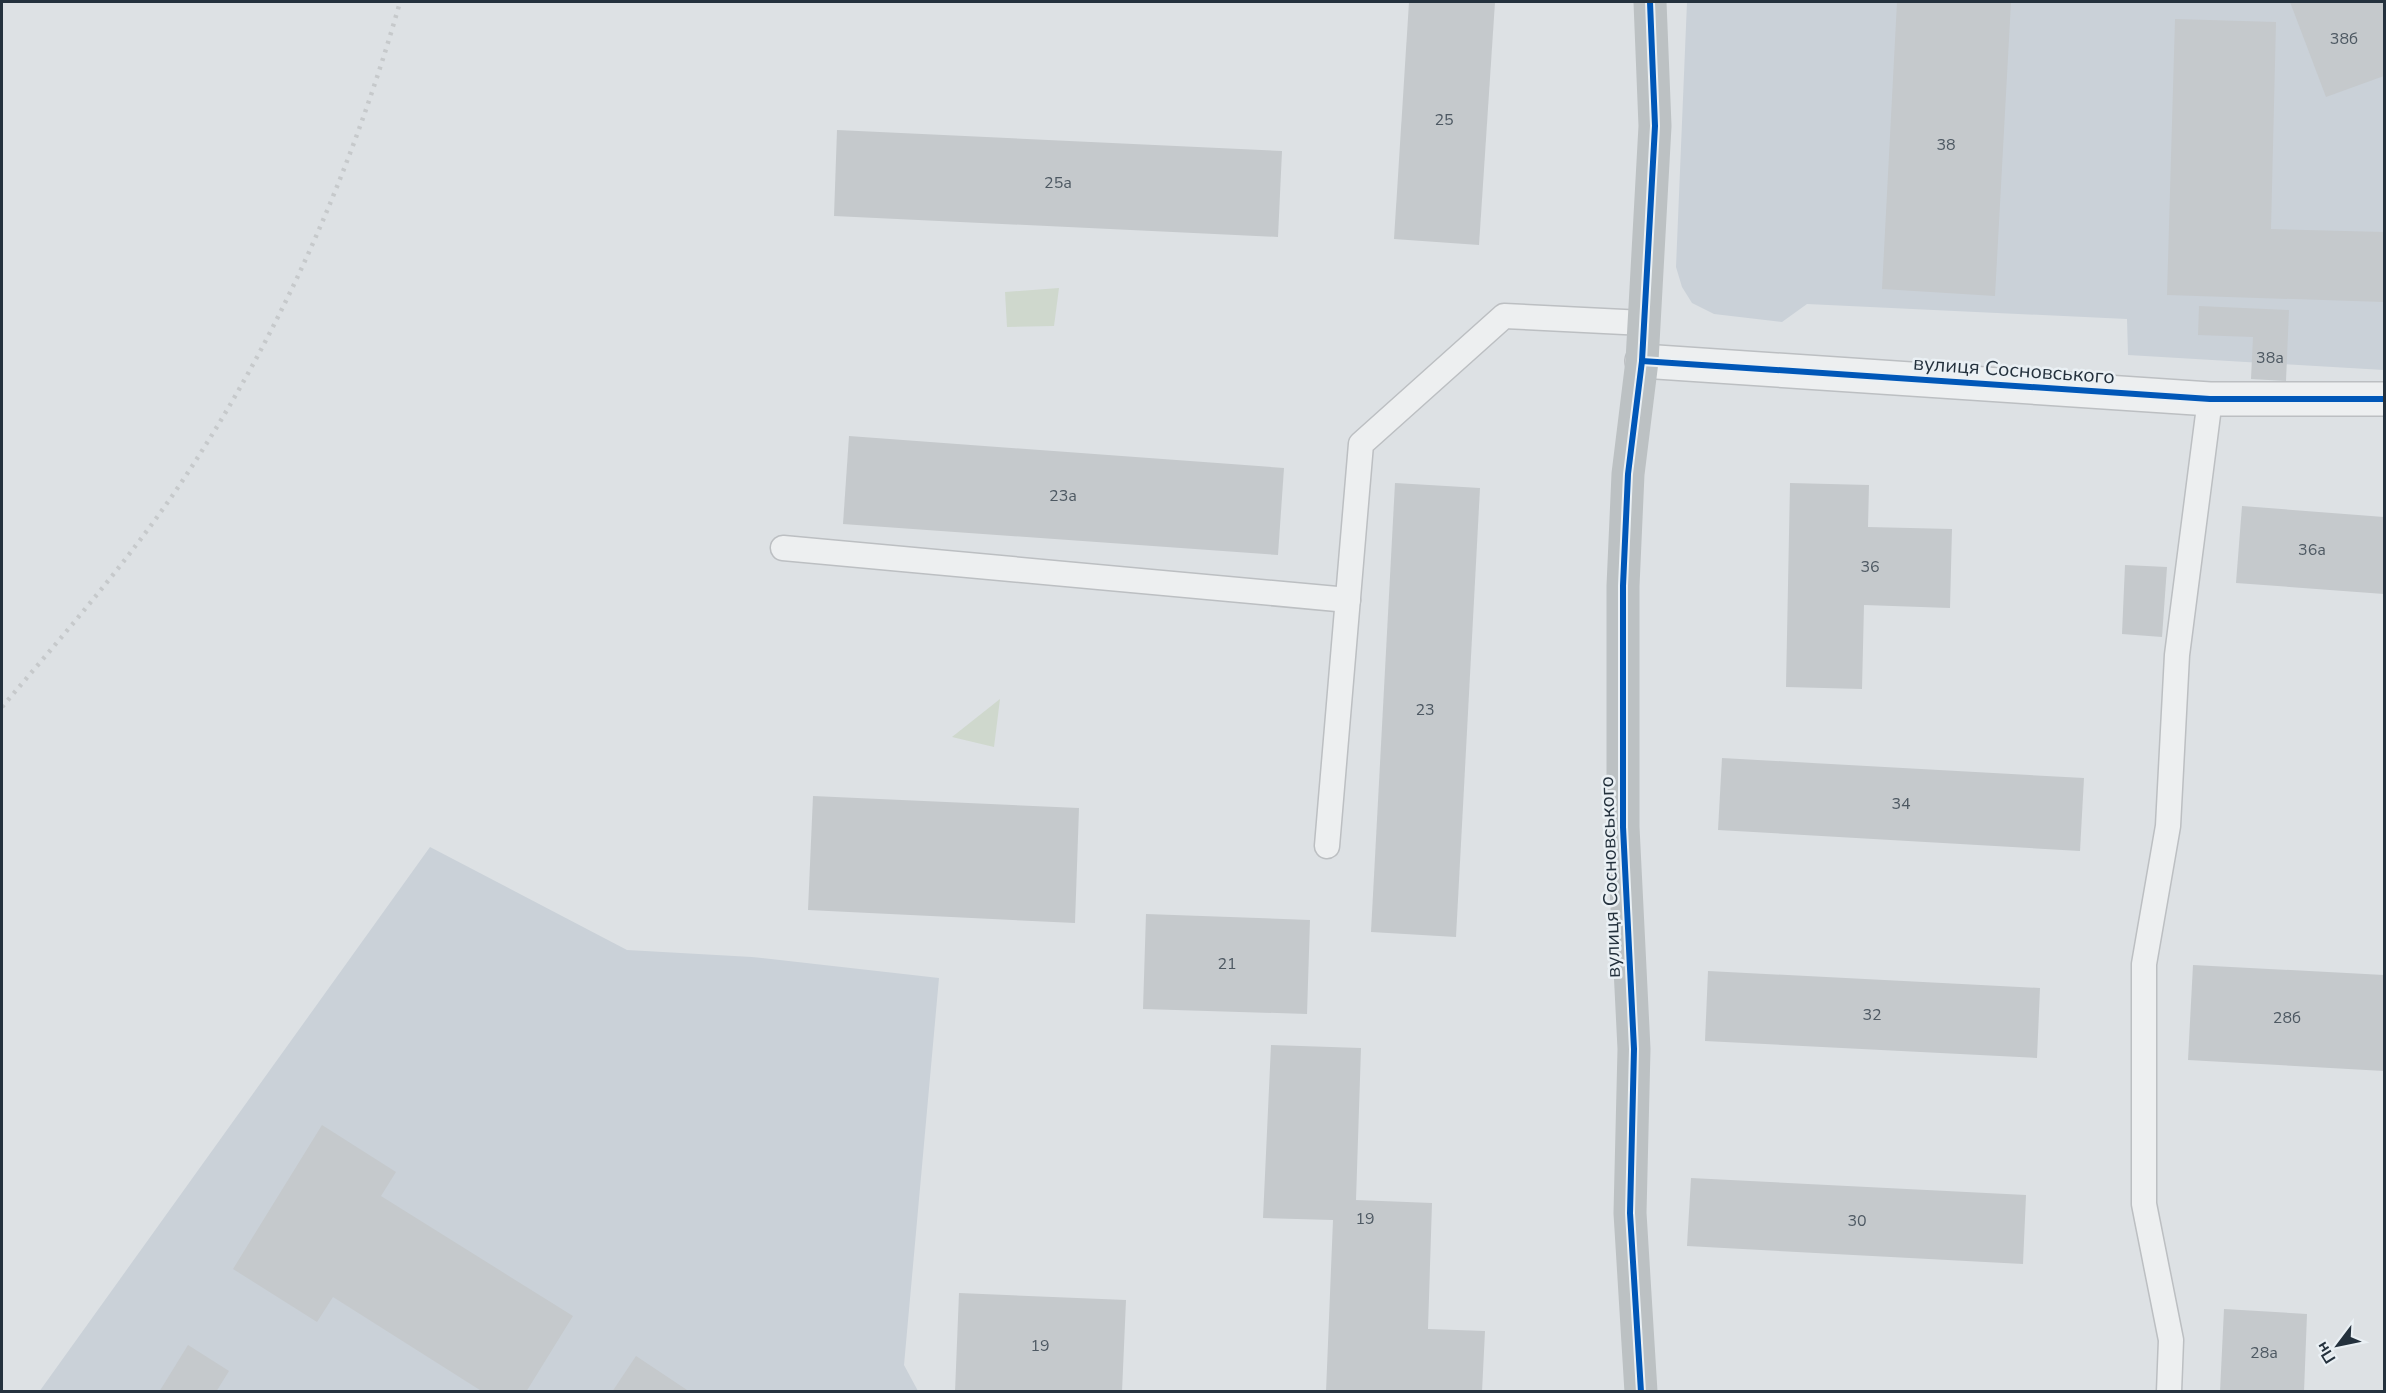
<svg xmlns="http://www.w3.org/2000/svg" width="2386" height="1393" font-family="'Nunito Sans',sans-serif">
	<style>
		.built { fill: #cad1d8 }
		.green { fill: #cfd8cd }
		.building { fill: #c5c9cc }
		.lines { fill: none; stroke-linecap: round; stroke-linejoin: round }
		.lane-casing { stroke: #bcbfc2; stroke-width: 27 }
		.street-casing { stroke: #bcbfc2; stroke-width: 36 }
		.lane { stroke: #edeff0; stroke-width: 24 }
		.street { stroke: #edeff0; stroke-width: 33 }
		.secondary { stroke: #bcc1c3; stroke-width: 33 }
		.rail { stroke: #c6c9cb; stroke-width: 4.5; stroke-dasharray: 3 6; stroke-linecap: butt }
		.cycleway-casing { stroke: #eaf0f4; stroke-width: 10 }
		.cycleway { stroke: #0057b8; stroke-width: 6 }
		.labels { text-anchor: middle; dominant-baseline: central; stroke-width: 5; stroke-linejoin: round; paint-order: stroke }
		.number-label { font-size: 16px; fill: #4d5862 }
		.street-label { font-size: 20px; fill: #24313d; stroke: #eaf0f4 }
	</style>
	<rect width="100%" height="100%" fill="#dde1e4"/>
	<g class="built">
		<path d="M1687 2H2384V370L2128 355 2127 319 1807 304 1782 322 1714 314 1692 303 1682 287 1676 267Z"/>
		<path d="M430 847 627 950 752 957 939 978 904 1365 918 1391 39 1392Z"/>
	</g>
	<g class="green">
		<path d="M1059 288 1054 326 1007 327 1005 292Z"/>
		<path d="M1000 699 994 747 952 737Z"/>
	</g>
	<g class="building">
		<path d="M1409 2H1495L1479 245 1394 239Z"/>
		<path d="M1897 2H2011L1995 296 1882 289Z"/>
		<path d="M2290 2H2384V76L2326 97Z"/>
		<path d="M2175 19 2276 22 2271 229 2384 232V302L2167 295Z"/>
		<path d="M837 130 1282 151 1278 237 834 216Z"/>
		<path d="M2199 306 2289 310 2286 381 2251 379 2253 337 2198 335Z"/>
		<path d="M849 436 1284 468 1278 555 843 524Z"/>
		<path d="M1395 483 1480 488 1456 937 1371 932Z"/>
		<path d="M1790 483 1869 485 1868 527 1952 529 1950 608 1864 605 1862 689 1786 687Z"/>
		<path d="M2242 506 2384 517V594L2236 583Z"/>
		<path d="M2125 565 2167 567 2162 637 2122 634Z"/>
		<path d="M1722 758 2084 778 2080 851 1718 830Z"/>
		<path d="M813 796 1079 808 1075 923 808 910Z"/>
		<path d="M1146 914 1310 920 1307 1014 1143 1009Z"/>
		<path d="M2193 965 2384 975V1071L2188 1060Z"/>
		<path d="M1708 971 2040 988 2037 1058 1705 1041Z"/>
		<path d="M1271 1045 1361 1048 1356 1200 1432 1203 1428 1329 1485 1331 1482 1392H1326L1333 1220 1263 1218Z"/>
		<path d="M322 1125 396 1172 381 1196 573 1316 526 1392H483L333 1297 317 1322 233 1269Z"/>
		<path d="M1691 1178 2026 1195 2023 1264 1687 1246Z"/>
		<path d="M959 1293 1126 1300 1122 1392H955Z"/>
		<path d="M2224 1309 2307 1314 2304 1392H2220Z"/>
		<path d="M188 1345 229 1371 216 1392H159Z"/>
		<path d="M636 1356 690 1392H612Z"/>
	</g>
	<g class="lines">
		<g class="lane-casing">
			<g id="lane">
				<path d="M783 548 1348 600"/>
				<path d="M1327 846 1361 444 1504 316 1644 323"/>
				<path d="M2169 1392 2171 1340 2144 1204V964L2168 826 2177 655 2210 399"/>
			</g>
		</g>
		<g class="street-casing">
			<path id="street" d="M1642 361 2210 399H2384"/>
		</g>
		<use href="#lane" class="lane"/>
		<use href="#street" class="street"/>
		<path class="secondary" d="M1641 1392 1630 1213 1634 1049 1623 827V586L1628 474 1642 361 1655 126 1650 2"/>
		<path class="rail" d="M2 707C70 627 141 547 198 457 288 317 355 161 400 2"/>
		<g class="cycleway-casing">
			<g id="cycleway">
				<path d="M1642 361 2210 399H2384"/>
				<path d="M1641 1392 1630 1213 1634 1049 1623 827V586L1628 474 1642 361 1655 126 1650 2"/>
			</g>
		</g>
		<use href="#cycleway" class="cycleway"/>
	</g>
	<g class="labels">
		<g class="number-label">
			<text x="2344" y="39">38б</text>
			<text x="1444" y="120">25</text>
			<text x="1946" y="145">38</text>
			<text x="1058" y="183">25а</text>
			<text x="2270" y="358">38а</text>
			<text x="1063" y="496">23а</text>
			<text x="2312" y="550">36а</text>
			<text x="1870" y="567">36</text>
			<text x="1425" y="710">23</text>
			<text x="1901" y="804">34</text>
			<text x="1227" y="964">21</text>
			<text x="1872" y="1015">32</text>
			<text x="2287" y="1018">28б</text>
			<text x="1365" y="1219">19</text>
			<text x="1857" y="1221">30</text>
			<text x="1040" y="1346">19</text>
			<text x="2264" y="1353">28а</text>
		</g>
		<g class="street-label">
			<text transform="translate(2014 370) rotate(4)">вулиця Сосновського</text>
			<text transform="translate(1610 877) rotate(-92)">вулиця Сосновського</text>
		</g>
	</g>
	<rect width="2386" height="1393" fill="none" stroke="#24313d" stroke-width="6"/>
	<g transform="translate(2338 1345) rotate(238)" stroke="#eaf0f4" stroke-width="4.5" paint-order="stroke">
	<path d="M0-4.5L10 22L0 15L-10 22Z" fill="#24313d"/>
	<text y="-9" font-size="16" font-weight="bold" text-anchor="middle" fill="#24313d">Пн</text>
	</g>
</svg>
